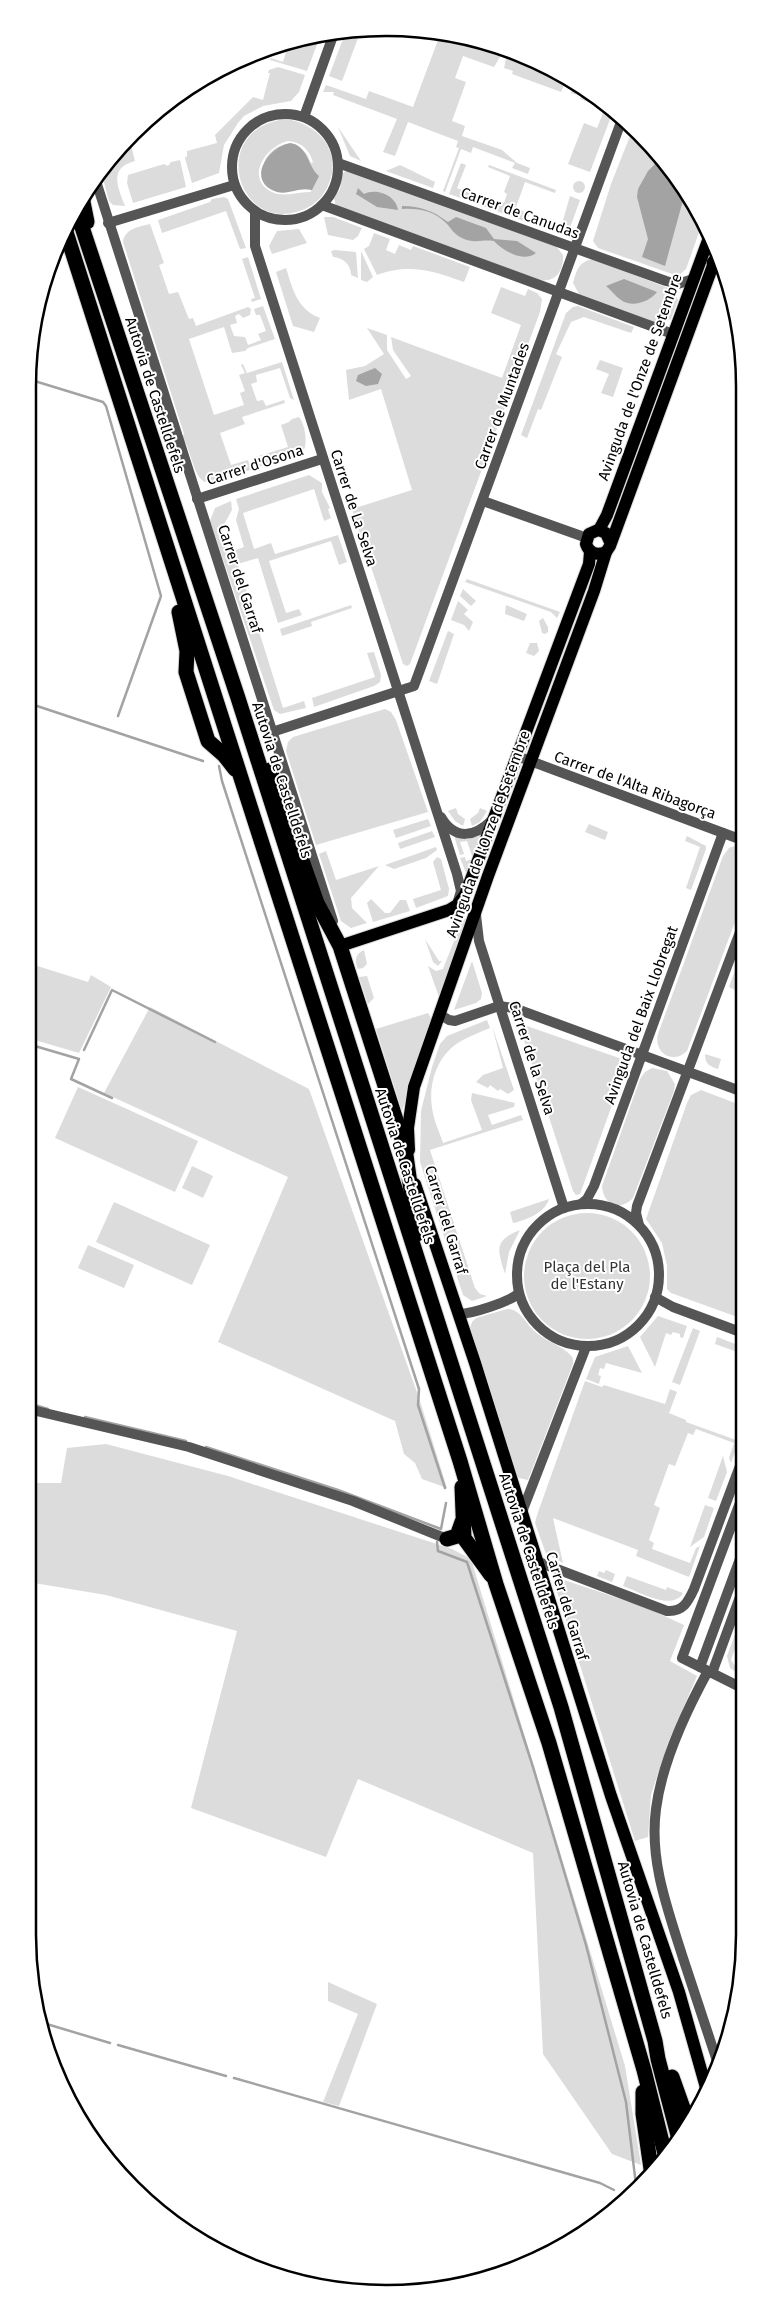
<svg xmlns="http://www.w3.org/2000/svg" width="772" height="2321" font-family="'Fira Sans',sans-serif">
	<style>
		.green { fill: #dcdcdc; fill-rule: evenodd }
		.water { fill: #a3a3a3 }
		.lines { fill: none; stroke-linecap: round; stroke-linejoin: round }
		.stream { stroke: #a3a3a3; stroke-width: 2.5 }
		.major-casing { stroke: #dbdbdb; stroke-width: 14 }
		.highway-casing { stroke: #dbdbdb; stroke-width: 17 }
		.minor { stroke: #555; stroke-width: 10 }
		.major { stroke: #000; stroke-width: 12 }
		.highway { stroke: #000; stroke-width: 15 }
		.labels { text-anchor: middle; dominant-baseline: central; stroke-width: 4; stroke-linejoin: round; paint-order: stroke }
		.street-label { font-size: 15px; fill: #000; stroke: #fff }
		.park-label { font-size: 15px; fill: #333; stroke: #fff }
		.rim { fill: none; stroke: #000; stroke-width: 2.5 }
	</style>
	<rect width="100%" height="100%" fill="#fff"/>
	<g class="green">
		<path d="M361 30 342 81 329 76 346 31Z"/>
		<path d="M414 30 456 34 503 52 494 67 463 56 455 78 466 82 452 121 465 126 462 136 502 150 517 163 530 168 528 174 512 168 515 163 473 147 471 153 461 149 445 192 443 191 459 148 456 147 458 141 408 122 395 156 383 152 397 119 333 95 334 92H323L326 85 366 99 369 91 413 107 438 40Z"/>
		<path d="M321 34 307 71 270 60 271 58 283 62 286 52 290 50 289 43Z"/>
		<path d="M507 54 565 76 569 79 568 81H566L561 92 512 74 513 71 504 68Z"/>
		<path d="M278 67 305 75 299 92 291 101 263 106 244 116 238 123 224 145 219 173 192 183 185 158 187 156V151L217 143 215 135 253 97 263 100 270 73H268L269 70Z"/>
		<path d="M573 82 604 107 580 99 581 96 571 93Z"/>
		<path d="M605 108 612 114 590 172 568 164 584 123 597 128Z"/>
		<path d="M285 119C323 124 346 158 324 193 318 203 307 209 296 212 237 229 208 130 285 119ZM288 141C301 142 309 149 313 162L311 163 307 154 295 144C274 141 259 160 263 180 281 202 290 185 311 190V192C298 191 285 198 272 192 244 178 266 146 288 141Z"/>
		<path d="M338 127 361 161 350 156Z"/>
		<path d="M632 131 655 149 703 221 686 269 678 276 598 248 593 241 611 184Z"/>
		<path d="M129 137 135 161C108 168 118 187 125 206L113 205 109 201 101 171Z"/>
		<path d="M180 160 186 187 133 203 127 183 128 175 164 164 168 166 171 162Z"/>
		<path d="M461 163 466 165 457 188 482 198 479 204 449 194Z"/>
		<path d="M400 165 435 182 433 188 386 171Z"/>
		<path d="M489 165 556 190 555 193 525 182 516 207 529 215 526 222 483 206 486 199 491 201 492 199 504 203 507 194 504 192 510 176 488 167Z"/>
		<path d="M347 170 556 246 563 255C564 270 556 283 539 280L336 206 334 198 340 189 342 174Z"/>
		<circle cx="579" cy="187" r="6"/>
		<path d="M570 196 580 200 571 225 566 232 558 233 531 224 534 217 561 227Z"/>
		<path d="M224 197 228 199 246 248 240 249 226 211 162 233 158 220 210 202 212 199Z"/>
		<path d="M324 217H333L362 228 358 236 353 240 328 235Z"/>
		<path d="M150 224 164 263 159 265 169 294 178 292 189 319 193 318 196 326 248 307 251 309 250 315 243 318 239 314 235 316 237 323 230 325 234 336 245 337 248 345 261 340 258 334 266 331 260 315H256L254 309 263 306 275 339 248 348 245 351 232 353 224 327 189 339 214 415 244 405 240 393 245 391 239 375 245 373 241 365 243 364 247 373 282 362 294 400 290 398 280 368 256 375 257 382 251 384 257 401 263 400 266 406 284 400 285 403 242 417 245 424 220 433 231 465 248 460 251 470C235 474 222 481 205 482 193 477 191 448 182 437L184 434 123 242C125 228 139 227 150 224Z"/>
		<path d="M299 229 307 243 272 254 269 246 277 231Z"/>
		<path d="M374 233 390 239 386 250 395 254 399 245 411 250 413 246 470 267 464 282C434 271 409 263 377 275L364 249 369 246Z"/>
		<path d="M335 250 356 252 358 278 351 275C351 264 343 258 333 257L331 251Z"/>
		<path d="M361 251 373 277 367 282 361 280Z"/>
		<path d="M248 257 261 299 252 302 251 299 255 298 242 259Z"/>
		<path d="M593 259 673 290 678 300 671 319 660 324 579 294 573 283C577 270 578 262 593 259Z"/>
		<path d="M286 268C293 290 297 309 320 318L314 332 293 326 276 272Z"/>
		<path d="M501 287 525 296 528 289 537 293 542 299 540 312 410 664 407 666 403 664 352 509 412 490 381 389 349 400 346 370 365 366 384 354 367 328 387 335V350L406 379 411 376 393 350 391 337 502 378 521 325 491 313Z"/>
		<path d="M578 306 634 327 631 333 584 317 571 322 556 354 562 357 541 410 538 409 527 438 521 435 566 313 573 307Z"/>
		<path d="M600 360 623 368 613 397 601 393 609 374 596 369Z"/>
		<path d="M299 417C305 424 309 446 302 453L258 467 255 457 288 447 281 425 289 422 292 419Z"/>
		<path d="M309 475 322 483V492L330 508 328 509 331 518 324 521 314 489 243 513 254 549 271 543 275 554 338 535 347 562 339 565 331 541 269 561 286 613 299 609 302 615 278 623 258 558 238 564 283 708 304 701 306 708 280 714 274 710 210 521 215 508 231 501 232 510 221 530 228 553 244 547 236 520 239 509 236 499Z"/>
		<path d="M467 579 560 612 557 618 551 612 465 582Z"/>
		<path d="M463 589 476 601 471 606 460 596Z"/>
		<path d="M458 601 468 610 464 614 473 622 469 631 464 625 451 620Z"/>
		<path d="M351 605 352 608 311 622 312 626 282 636 280 629Z"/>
		<path d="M506 605 527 614 524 621 505 614Z"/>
		<path d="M543 618 548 627V632L545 634 542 633 539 621Z"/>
		<path d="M448 631 454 634 437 684 429 681Z"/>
		<path d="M530 643H537L539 651 534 656 526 653Z"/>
		<path d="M374 652 381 675 380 682 374 686 314 707 312 698 375 677 367 653Z"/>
		<path d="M385 709 391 712 396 720 428 812 316 845 286 751 288 742 293 737Z"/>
		<path d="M456 808 458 814 465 819 463 826 455 821 448 811Z"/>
		<path d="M480 808 487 811 480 822 472 826 470 819 478 813Z"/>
		<path d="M428 819 431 826 396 838 393 830Z"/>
		<path d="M589 824 608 832 605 840 585 832Z"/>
		<path d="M432 831 435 837 400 849 398 843Z"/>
		<path d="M454 836 466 839 480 836 481 838 467 875 460 858 465 857 466 861 473 859 467 841 460 842 464 854 460 855Z"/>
		<path d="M687 836 706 846V849L691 890 686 888 700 847 685 841Z"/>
		<path d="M735 846H742V903L687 1051C673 1065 653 1053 658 1034L723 856 729 848Z"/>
		<path d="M436 847 437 850 426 858 394 869 385 865Z"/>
		<path d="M326 851 336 880 379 866 351 898 352 908 367 923 351 928 341 921 319 854Z"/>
		<path d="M437 857 441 859 449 889 448 896 416 908 413 899 441 890 433 862Z"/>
		<path d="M371 899 385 913H390L400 900H406L410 911 373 922 367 903Z"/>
		<path d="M470 917 440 1000 428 966 436 971 443 969 458 931 452 929 453 923Z"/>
		<path d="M425 939 439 961H442L438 966 433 962Z"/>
		<path d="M364 950 367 964 363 968 358 969C354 961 355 954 364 950Z"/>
		<path d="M740 956 743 957V974L737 991 729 987Z"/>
		<path d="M472 961 482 993 481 999 476 1003 454 1010Z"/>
		<path d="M28 963 88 982 91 975 111 987 79 1053 28 1038Z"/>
		<path d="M367 976 374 998 368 1004 359 977Z"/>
		<path d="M150 1007 309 1089 419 1398 447 1488 422 1479 415 1463 404 1454 395 1421 218 1342 288 1177 104 1093Z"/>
		<path d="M428 1013 433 1022 402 1111 376 1029Z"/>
		<path d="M487 1020 490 1028C480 1032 470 1036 461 1041 436 1055 427 1087 433 1113 435 1124 440 1133 443 1143L482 1130 471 1100 472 1093 515 1103 514 1107 488 1115 492 1125 521 1115 523 1120 430 1150 475 1288 480 1294 487 1296 472 1301 463 1295 420 1162 421 1111 432 1067 440 1044 447 1036Z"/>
		<path d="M524 1025 619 1058 625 1069 580 1194 576 1195 573 1191 521 1031Z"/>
		<path d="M492 1026 514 1090 508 1094 500 1089 498 1091 490 1085 488 1088 476 1082 483 1075 503 1068Z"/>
		<path d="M705 1054 721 1059 718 1069C709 1066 705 1064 705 1054Z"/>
		<path d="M652 1068 667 1071 675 1084 674 1091 633 1198C620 1212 603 1205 602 1186L640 1079 645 1072Z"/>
		<path d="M78 1087 198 1141 175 1192 55 1138Z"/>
		<path d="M701 1090 743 1106V1319L671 1293 667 1289V1266L662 1243 646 1219 687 1103 691 1095Z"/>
		<path d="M192 1166 213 1176 203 1198 182 1188Z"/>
		<path d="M549 1199C545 1213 526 1220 513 1223L510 1212Z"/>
		<path d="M114 1202 210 1245 192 1285 96 1242Z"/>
		<circle cx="587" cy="1276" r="63"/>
		<path d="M520 1230 509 1252 505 1274C497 1248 494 1241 520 1230Z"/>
		<path d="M88 1245 134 1265 124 1288 78 1268Z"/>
		<path d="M507 1309C520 1309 525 1322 534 1331 546 1342 563 1345 573 1358V1364L528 1480 519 1478 514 1471 469 1331 472 1322 476 1318Z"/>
		<path d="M658 1316 687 1326 683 1338 680 1337V1334L673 1332 671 1335 666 1333 655 1367 640 1337Z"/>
		<path d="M693 1328 700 1331 680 1385 672 1382Z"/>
		<path d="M717 1337 743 1347V1354L715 1344Z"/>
		<path d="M628 1346 642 1373 606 1363 604 1369 600 1368 598 1375 601 1376 599 1384 586 1379 595 1357Z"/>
		<path d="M585 1381 602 1387 604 1385 665 1404 670 1389 677 1392 669 1413 686 1420V1422L739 1441 731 1463 729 1458 734 1443 696 1429 693 1435 688 1433 675 1466 669 1464 654 1505 660 1508 649 1540 654 1543 652 1549 690 1563 696 1548 700 1546 689 1577 636 1556 638 1550 553 1518 563 1563 546 1554 535 1523 537 1515Z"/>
		<path d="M106 1444 228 1476 452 1549 471 1559 625 2066 641 2165 612 2154 543 2054 533 1853 358 1779 326 1857 191 1808 237 1631 106 1595 28 1582V1483H61L67 1448Z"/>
		<path d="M723 1456 727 1472 716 1501 708 1498Z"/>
		<path d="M705 1505 714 1508 704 1537 690 1547Z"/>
		<path d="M606 1570 615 1574 612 1582 597 1576 599 1571 604 1573Z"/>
		<path d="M627 1576 666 1590 667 1587 683 1593C672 1612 638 1591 623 1586Z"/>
		<path d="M564 1580 645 1607 684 1625 670 1661 697 1676 668 1743 651 1795 648 1837 635 1841 554 1582Z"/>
		<path d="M744 1610V1623L731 1660 735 1666 744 1671V1677L730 1668 727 1656Z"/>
		<path d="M328 1982 377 2004 339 2106 323 2102 358 2014 328 2001Z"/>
	</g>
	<g class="water">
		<path d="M290 143C309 146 307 166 319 176L312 190C299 187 289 195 277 192 246 182 266 148 290 143Z"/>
		<path d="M663 161 685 193 665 266 642 257 648 239 637 197 638 189 648 171 656 163Z"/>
		<path d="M358 188 364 194C376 188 396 195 398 210L377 207 356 194Z"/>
		<path d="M402 206C421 206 433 211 448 222L456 217 486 228 494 239 517 241 536 253C524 263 503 251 494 241 480 239 476 245 460 237 453 233 451 228 446 223 434 211 419 208 402 209Z"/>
		<path d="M624 279 657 292C649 302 632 308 621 300 615 296 611 290 606 286Z"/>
		<path d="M375 368 382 374 378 384 366 386 356 381 358 375Z"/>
	</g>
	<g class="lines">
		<g class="stream">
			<path d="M28 379 103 402 106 406 161 596 118 716"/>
			<path d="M28 703 203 761"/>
			<path d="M219 766 222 781 419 1389 418 1405 445 1488"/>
			<path d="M28 1044 79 1059 71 1079 112 1098"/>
			<path d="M84 1050 112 990 215 1042"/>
			<path d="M28 1403 48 1409"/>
			<path d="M85 1417 186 1441"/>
			<path d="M206 1447 338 1490 441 1529 446 1503"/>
			<path d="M437 1542 438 1551 467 1562 533 1767 586 1945 626 2102 636 2185"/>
			<path d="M40 2022 110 2043"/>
			<path d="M118 2045 226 2076"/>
			<path d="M234 2078 600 2183 614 2190"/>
		</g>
		<g class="major-casing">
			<g id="major">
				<path d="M599 530 607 515 710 235"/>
				<path d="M610 542 606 533 598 530 589 534 586 544C589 553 596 556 606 552L610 546 716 257"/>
				<path d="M340 946 449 910 457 905 465 895 589 564 590 552"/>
				<path d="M409 1150 408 1128 414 1087 488 876 594 591 606 552"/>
				<path d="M415 1184 475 1363 611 1796 679 1992 707 2091"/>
			</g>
		</g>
		<g class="highway-casing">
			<g id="highway">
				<path d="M82 197 87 222"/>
				<path d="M76 209 238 698 561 1707 655 2041 658 2059 679 2139"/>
				<path d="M65 229 460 1461 496 1584 549 1743 644 2070 665 2154"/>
				<path d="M714 263 717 260"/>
				<path d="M179 612 187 651 186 672 208 741 224 755 235 769"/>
				<path d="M270 770 317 903 340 946 397 1123 405 1148 417 1234"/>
				<path d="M462 1487 464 1538 491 1575"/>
				<path d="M447 1539 457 1536 462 1522"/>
				<path d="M672 2077 689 2125"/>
				<path d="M643 2092V2114L651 2169"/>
			</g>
		</g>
		<g class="minor">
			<circle cx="285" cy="167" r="53"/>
			<path d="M304 117 334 33"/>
			<path d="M338 163 666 281 678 284 693 279"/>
			<path d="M95 178 333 921"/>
			<path d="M322 205 673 334"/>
			<path d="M255 212V246L457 874 461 891 458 901"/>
			<path d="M108 223 234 185"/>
			<path d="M197 499 322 459"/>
			<path d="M483 501 587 538"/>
			<path d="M272 732 414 686 621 122"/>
			<path d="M517 756 742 840"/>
			<path d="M441 817C455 841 475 837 492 820"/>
			<path d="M476 915 479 941 564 1208"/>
			<path d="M439 1014 449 1020 455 1021 499 1006 514 1008 743 1092"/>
			<circle cx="588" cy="1275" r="71"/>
			<path d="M581 1204 587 1199 594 1186 723 833"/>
			<path d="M639 1225 636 1213 637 1206 743 924"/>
			<path d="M655 1297 673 1307 743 1333"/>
			<path d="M459 1314C472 1314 508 1302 518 1294"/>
			<path d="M28 1409 189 1447 353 1501 447 1539"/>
			<path d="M744 1492 682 1658 744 1689"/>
			<path d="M522 1512 586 1347"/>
			<path d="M536 1561 667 1611C683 1612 688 1602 694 1589L744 1455"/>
			<path d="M700 1667 744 1548"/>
			<path d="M708 1671C685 1713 662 1762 656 1809 649 1861 668 1910 683 1958 695 1994 707 2030 719 2067"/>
			<path d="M712 1673 744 1586"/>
		</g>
		<use href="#major" class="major"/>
		<use href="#highway" class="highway"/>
	</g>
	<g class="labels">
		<g class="street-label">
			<text transform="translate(520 213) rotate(20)">Carrer de Canudas</text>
			<text transform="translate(640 377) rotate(-70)">Avinguda de l'Onze de Setembre</text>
			<text transform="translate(155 395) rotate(72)">Autovia de Castelldefels</text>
			<text transform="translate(502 406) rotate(-70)">Carrer de Muntades</text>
			<text transform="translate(255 465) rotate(-18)">Carrer d'Osona</text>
			<text transform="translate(354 508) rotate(72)">Carrer de La Selva</text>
			<text transform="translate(240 579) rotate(72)">Carrer del Garraf</text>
			<text transform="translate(282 780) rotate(72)">Autovia de Castelldefels</text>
			<text transform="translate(635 785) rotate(20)">Carrer de l'Alta Ribagorça</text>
			<text transform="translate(488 834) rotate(-70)">Avinguda de l'Onze de Setembre</text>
			<text transform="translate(641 1015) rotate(-70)">Avinguda del Baix Llobregat</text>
			<text transform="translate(532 1058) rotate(72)">Carrer de la Selva</text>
			<text transform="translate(405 1166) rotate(72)">Autovia de Castelldefels</text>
			<text transform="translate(446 1220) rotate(73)">Carrer del Garraf</text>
			<text transform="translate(529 1551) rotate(72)">Autovia de Castelldefels</text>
			<text transform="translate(567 1606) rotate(73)">Carrer del Garraf</text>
			<text transform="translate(645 1940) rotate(74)">Autovia de Castelldefels</text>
		</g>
		<g class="park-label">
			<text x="587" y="1267">Plaça del Pla<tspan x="587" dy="17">de l'Estany</tspan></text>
		</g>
	</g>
	<path d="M0 0H772V2321H0ZM386 36H386A350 350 0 0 1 736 386V1935A350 350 0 0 1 386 2285H386A350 350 0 0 1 36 1935V386A350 350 0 0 1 386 36Z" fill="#fff" fill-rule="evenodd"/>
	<path class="rim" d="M386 36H386A350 350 0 0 1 736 386V1935A350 350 0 0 1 386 2285H386A350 350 0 0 1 36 1935V386A350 350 0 0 1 386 36Z"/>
</svg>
